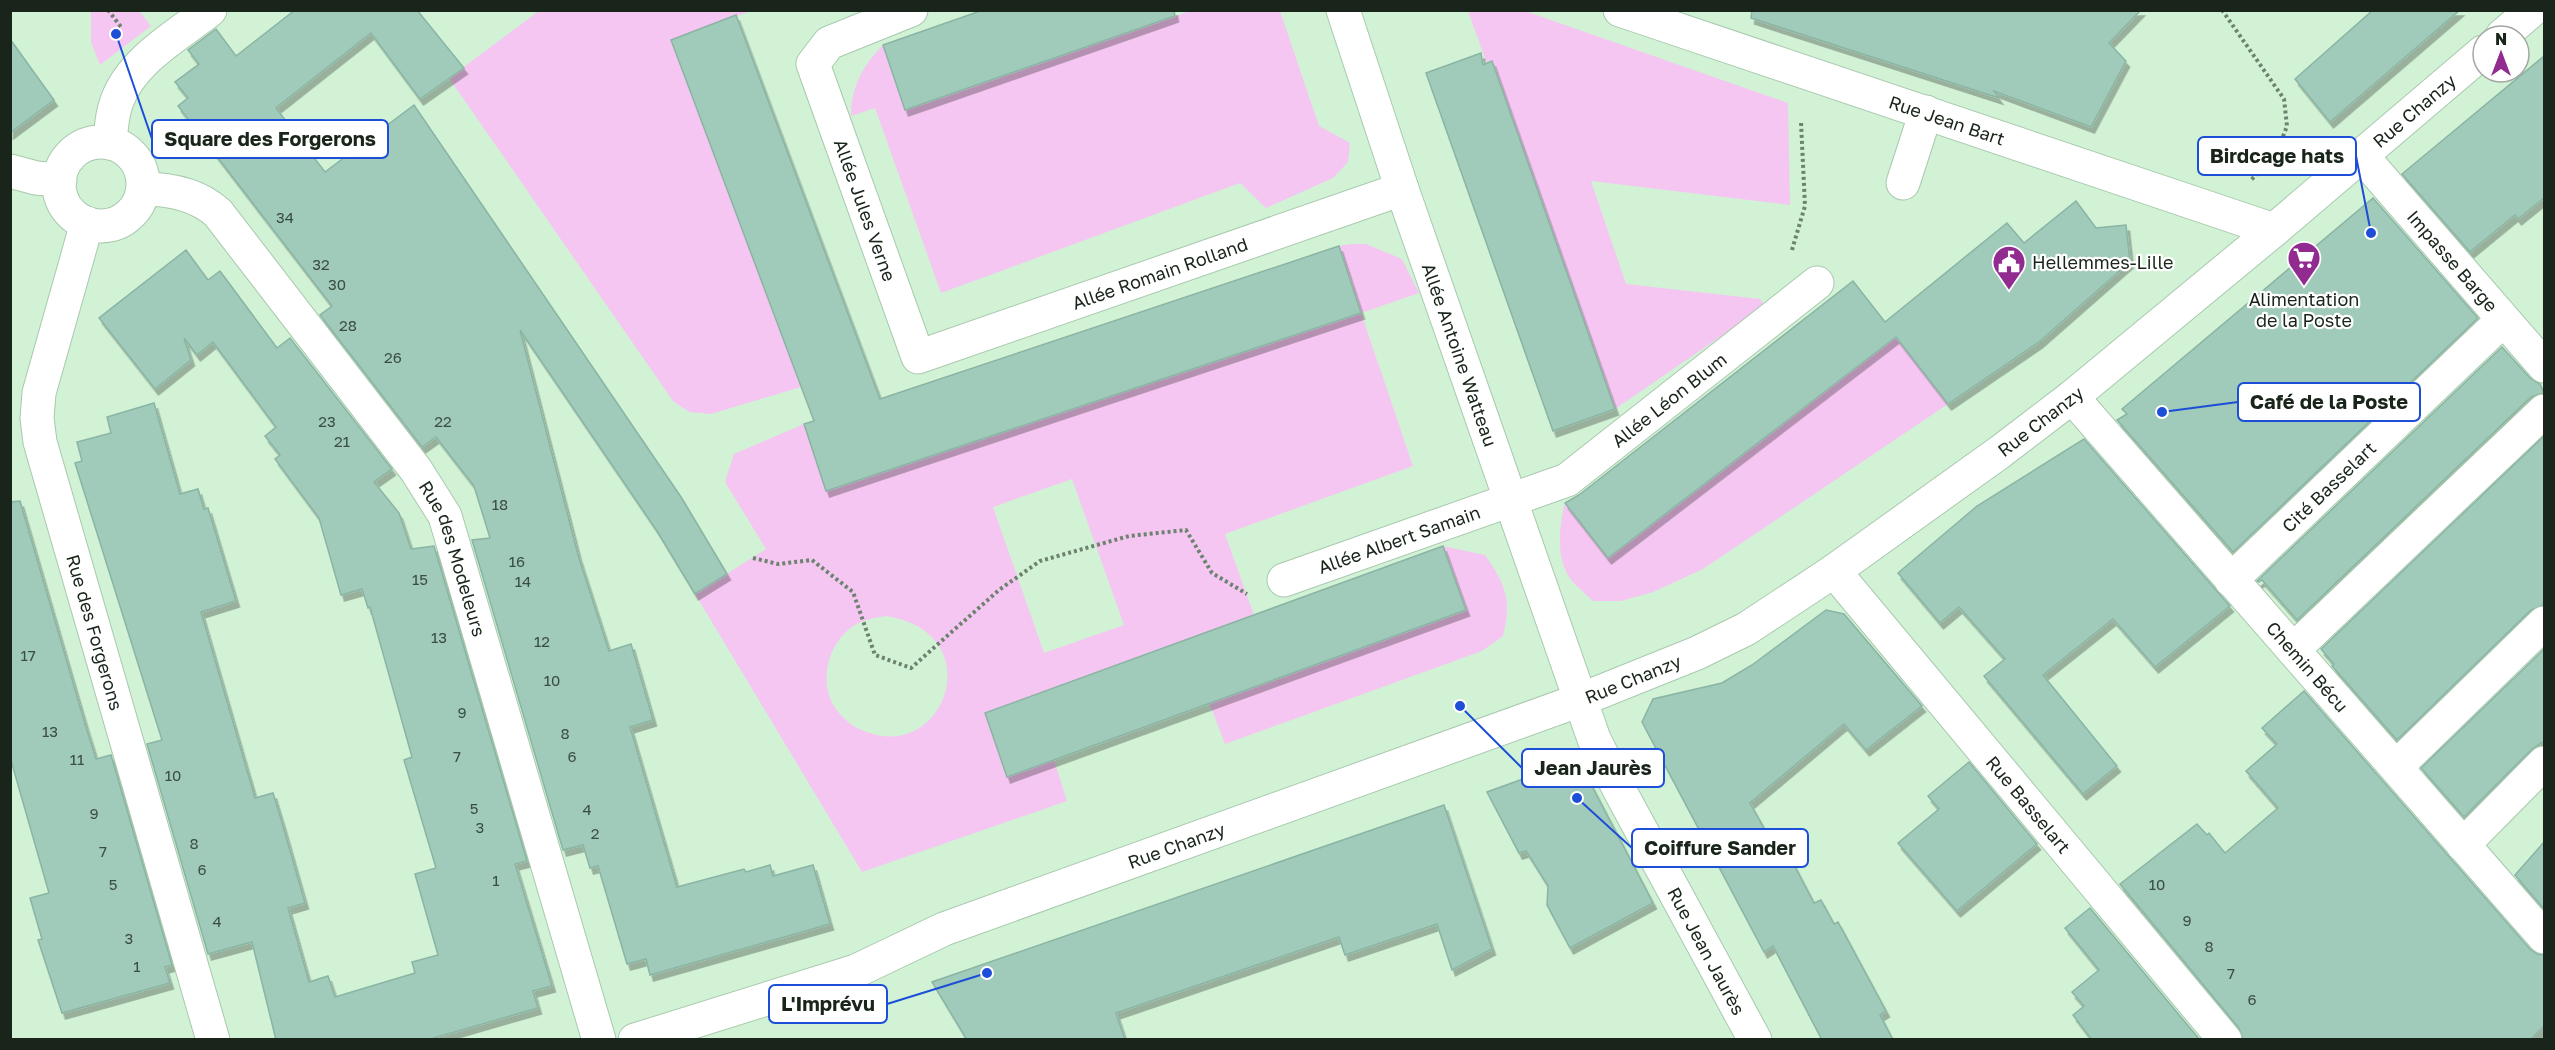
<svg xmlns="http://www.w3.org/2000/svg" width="2555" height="1050" font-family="'Golos Text',sans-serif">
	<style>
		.green { fill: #f6c6f2; fill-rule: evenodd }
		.building { fill: #a0cab9; stroke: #8ab4a3; stroke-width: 1.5; filter: url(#shadow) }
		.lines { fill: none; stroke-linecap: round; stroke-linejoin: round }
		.minor-casing { stroke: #a9c9ae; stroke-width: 35 }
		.path { stroke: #6d826f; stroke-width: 4; stroke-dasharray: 3 3; stroke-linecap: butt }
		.minor { stroke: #fff; stroke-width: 33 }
		.labels { text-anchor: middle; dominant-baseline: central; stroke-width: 4.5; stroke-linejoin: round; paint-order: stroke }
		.number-label { font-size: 15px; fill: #3b4e42 }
		.street-label { font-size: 18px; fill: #19251a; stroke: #fff }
		.poi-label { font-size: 18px; fill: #19251a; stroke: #fff; text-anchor: start }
		.leader { fill: none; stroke: #1d4ed8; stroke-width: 2 }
		.callout-dot { fill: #1d4ed8; stroke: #fff; stroke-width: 2 }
		.callout { fill: #fff; stroke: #1d4ed8; stroke-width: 2 }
		.callout-label { font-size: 20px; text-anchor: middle; font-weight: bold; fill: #19251a }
	</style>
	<defs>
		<filter id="shadow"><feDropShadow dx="3.5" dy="6" stdDeviation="0" flood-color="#0004"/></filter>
	</defs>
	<rect width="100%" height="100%" fill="#d1f2d5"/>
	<g class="green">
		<path d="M91 11H139L151 26 100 65 91 42Z"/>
		<path d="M539 11H751L671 40 801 387 711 414 689 412 673 401 449 78Z"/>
		<path d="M1190 11H1280L1319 126 1350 143 1348 162 1333 178 1266 208 1240 183 941 293 875 108 851 116C851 87 863 65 883 45L905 110Z"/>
		<path d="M1468 11H1525L1788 103 1790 205 1591 181 1626 284 1760 299 1765 306 1615 409 1492 62 1487 64Z"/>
		<path d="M1350 244H1366L1402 259 1419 293 1361 313 1413 466 1225 534 1254 615 985 713 1007 777 1054 760 1067 801 862 872 695 594 766 549 725 482 734 454 804 424 826 490 1361 313 1339 246ZM1072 479 1124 625 1044 653 993 507ZM886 616C987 632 949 751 877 735 859 731 847 724 836 709 818 684 827 645 852 627 862 620 873 618 886 616Z"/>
		<path d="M1896 337 1948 404 1703 569 1653 592 1621 601H1593C1586 594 1578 588 1572 581 1555 560 1559 526 1565 503L1608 558Z"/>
		<path d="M1443 546 1485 555C1506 585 1512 600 1503 636L1482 651 1225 744 1209 702 1466 611Z"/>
	</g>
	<g class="building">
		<path d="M295 10H417L464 68 420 99 371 33 276 108 325 172 414 105 681 497 727 574 695 594 657 531 520 330 578 555 609 651 631 644 653 720 630 727 677 887 744 869 746 872 770 865 773 876 813 865 830 924 650 975 646 959 627 964 598 866 590 868 583 845 563 850 472 540 490 538 474 486 436 437 422 447 320 315 332 306 178 106 188 98 175 82 199 64 188 50 216 29 236 56Z"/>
		<path d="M983 10H1174L1175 16 905 110 883 45Z"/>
		<path d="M1752 10H2141L2109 43 2126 61 2091 127 1994 91 1999 98 1751 18Z"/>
		<path d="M2373 10H2460L2330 122 2295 79Z"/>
		<path d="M736 15 880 399 1339 246 1361 313 826 491 804 424 814 421 671 40Z"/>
		<path d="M10 39 54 100 10 133Z"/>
		<path d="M1481 53 1483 65 1492 61 1615 409 1553 431 1426 73Z"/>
		<path d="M2544 56V198L2518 219 2515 215 2470 252 2402 174Z"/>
		<path d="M2373 198 2478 318 2233 552 2117 420 2127 414 2122 409Z"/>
		<path d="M2076 201 2096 228 2126 225 2130 262 2039 342 1948 404 1896 337 1608 558 1565 503 1579 495 1853 281 1885 322 2007 223 2024 243Z"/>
		<path d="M186 250 208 280 220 271 277 348 290 338 392 469 374 482 399 513 411 549 434 546 527 861 515 864 552 986 533 991 538 1008 427 1040H276L252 942 208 954 147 744 162 740 75 463 82 461 77 442 111 433 107 417 154 403 180 494 198 489 204 509 208 508 236 601 201 612 255 798 273 793 283 826 305 903 288 908 309 982 328 976 335 997 415 973 412 962 438 955 415 874 436 868 404 760 412 757 370 607 368 608 362 589 341 595 319 518 275 459 280 455 265 436 276 427 213 342 197 355 184 338 191 360 155 389 99 318Z"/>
		<path d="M2502 347 2530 378 2540 384 2544 393 2531 397 2297 620 2262 580 2259 582 2257 581Z"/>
		<path d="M2544 436V605L2531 610 2397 740 2332 666 2334 664 2321 649Z"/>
		<path d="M2084 439 2230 606 2155 667 2113 619 2043 675 2117 766 2083 794 1984 676 2005 659 1959 607 1940 623 1898 573 1977 506Z"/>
		<path d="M20 501 85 724 96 759 111 755 172 965 165 967 170 983 62 1013 38 940 42 939 30 898 49 893 10 757V502Z"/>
		<path d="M1443 546 1466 610 1007 777 985 713Z"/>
		<path d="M1826 610 1844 614 1922 706 1866 750 1844 724 1750 803 1783 862 1790 857 1814 903 1821 900 1834 924 1838 922 1886 1011 1880 1015 1893 1040H1822L1773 946 1764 952 1642 722 1653 699 1722 683 1752 665Z"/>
		<path d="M2544 649V741L2531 750 2464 817 2421 768Z"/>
		<path d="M2304 691 2530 949 2537 954 2544 955V1026L2530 1040H2243L2239 1028 2120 884 2197 824 2207 835 2209 833 2225 853 2278 808 2246 771 2277 744 2262 728Z"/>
		<path d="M1570 762 1583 769 1653 903 1570 948 1547 905 1548 886 1526 851 1519 853 1487 792Z"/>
		<path d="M1969 762 2037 844 1957 911 1898 843 1939 809 1928 796Z"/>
		<path d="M1444 805 1492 949 1452 970 1437 924 1345 955 1339 937 1116 1013 1125 1040H967L932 982Z"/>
		<path d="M2544 842V909L2515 875Z"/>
		<path d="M2090 908 2200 1040H2092L2073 1015 2084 1006 2072 992 2099 970 2065 928Z"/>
	</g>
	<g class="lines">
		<g class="minor-casing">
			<g id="minor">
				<path id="s1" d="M911 10 829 43 813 64 918 357 1402 189"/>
				<path id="s2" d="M1343 10 1402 189 1594 739 1621 793 1755 1040"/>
				<path id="s3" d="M1620 10 2274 230"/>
				<path d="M2502 36 2532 10"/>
				<circle cx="101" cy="184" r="42"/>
				<path d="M110 143C111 129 112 114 117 101 132 60 177 36 210 10"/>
				<path id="s4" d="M2361 155 2544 366"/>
				<path d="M10 171 36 178 60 180"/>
				<path d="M1903 183 1926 112"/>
				<path id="s5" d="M143 189C170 189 197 194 218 213L416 470 445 516 599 1040"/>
				<path id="s6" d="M87 223 39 393 37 418 40 442 213 1040"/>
				<path id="s7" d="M2072 397 2544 937"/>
				<path id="s8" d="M1834 571 2225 1040"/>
				<path id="s9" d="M1284 580 1567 480 1817 283"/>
				<path id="s10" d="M2231 580 2503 320"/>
				<path d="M2293 650 2544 411"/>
				<path d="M2397 766 2544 623"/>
				<path d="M2463 845 2544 763"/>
				<path id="s11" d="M635 1040 856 971 944 929 1580 700 1697 653 1746 629 1834 571 2000 452 2072 397 2274 230 2483 52"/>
			</g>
		</g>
		<g class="path">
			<path d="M108 10 121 27"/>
			<path d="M2222 10 2284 99 2287 126 2276 155 2250 181"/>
			<path d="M1792 250 1805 206 1801 122"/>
			<path d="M753 558 778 564 812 560 853 592 875 655 911 668 999 590 1040 561 1129 536 1186 530 1212 573 1247 594"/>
		</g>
		<use href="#minor" class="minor"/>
	</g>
	<defs>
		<g id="supermarket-pin" transform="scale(1.725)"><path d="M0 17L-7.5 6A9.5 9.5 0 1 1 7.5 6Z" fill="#922b90" stroke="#fff"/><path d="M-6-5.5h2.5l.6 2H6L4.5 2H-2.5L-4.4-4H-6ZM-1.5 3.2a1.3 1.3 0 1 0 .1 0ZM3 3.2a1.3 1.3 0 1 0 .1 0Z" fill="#fff"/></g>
		<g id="civic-pin" transform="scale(1.725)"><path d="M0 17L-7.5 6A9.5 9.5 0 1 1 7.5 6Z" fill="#922b90" stroke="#fff"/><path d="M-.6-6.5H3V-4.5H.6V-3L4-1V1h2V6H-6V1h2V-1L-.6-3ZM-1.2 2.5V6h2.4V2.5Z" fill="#fff"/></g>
	</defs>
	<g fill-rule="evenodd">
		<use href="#supermarket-pin" x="2304" y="258"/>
		<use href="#civic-pin" x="2009" y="262"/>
	</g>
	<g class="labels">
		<g class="number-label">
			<text x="285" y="217">34</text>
			<text x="321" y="264">32</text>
			<text x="337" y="284">30</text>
			<text x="348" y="325">28</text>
			<text x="393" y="357">26</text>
			<text x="327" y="421">23</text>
			<text x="443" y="421">22</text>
			<text x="342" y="441">21</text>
			<text x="500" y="504">18</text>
			<text x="517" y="561">16</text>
			<text x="420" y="579">15</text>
			<text x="523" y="581">14</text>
			<text x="439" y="637">13</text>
			<text x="542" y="641">12</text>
			<text x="28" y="655">17</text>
			<text x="552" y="680">10</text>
			<text x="462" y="712">9</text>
			<text x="50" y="731">13</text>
			<text x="565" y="733">8</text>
			<text x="457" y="756">7</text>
			<text x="572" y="756">6</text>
			<text x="77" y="759">11</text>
			<text x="173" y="775">10</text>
			<text x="474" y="808">5</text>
			<text x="587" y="809">4</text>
			<text x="94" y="813">9</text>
			<text x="480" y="827">3</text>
			<text x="595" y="833">2</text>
			<text x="194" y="843">8</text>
			<text x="103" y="851">7</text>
			<text x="202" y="869">6</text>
			<text x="496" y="880">1</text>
			<text x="113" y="884">5</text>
			<text x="2157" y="884">10</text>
			<text x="2187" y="920">9</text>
			<text x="217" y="921">4</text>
			<text x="129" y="938">3</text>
			<text x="2209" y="946">8</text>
			<text x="137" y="966">1</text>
			<text x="2231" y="973">7</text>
			<text x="2252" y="999">6</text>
		</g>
		<g class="street-label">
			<text stroke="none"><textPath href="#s11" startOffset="2032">Rue Chanzy</textPath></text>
			<text stroke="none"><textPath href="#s3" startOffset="345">Rue Jean Bart</textPath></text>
			<text stroke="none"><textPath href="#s1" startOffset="270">Allée Jules Verne</textPath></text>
			<text stroke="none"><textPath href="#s4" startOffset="140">Impasse Barge</textPath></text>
			<text stroke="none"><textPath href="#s1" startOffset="682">Allée Romain Rolland</textPath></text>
			<text stroke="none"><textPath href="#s2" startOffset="364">Allée Antoine Watteau</textPath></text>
			<text stroke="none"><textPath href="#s9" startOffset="430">Allée Léon Blum</textPath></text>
			<text stroke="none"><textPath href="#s11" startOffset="1546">Rue Chanzy</textPath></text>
			<text stroke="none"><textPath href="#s10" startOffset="135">Cité Basselart</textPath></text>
			<text stroke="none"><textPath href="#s9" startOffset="122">Allée Albert Samain</textPath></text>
			<text stroke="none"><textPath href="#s5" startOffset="502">Rue des Modeleurs</textPath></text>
			<text stroke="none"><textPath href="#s6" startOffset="424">Rue des Forgerons</textPath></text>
			<text stroke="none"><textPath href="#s7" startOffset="358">Chemin Bécu</textPath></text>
			<text stroke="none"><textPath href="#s11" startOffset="1062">Rue Chanzy</textPath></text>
			<text stroke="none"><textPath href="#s8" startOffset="304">Rue Basselart</textPath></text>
			<text stroke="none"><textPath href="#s11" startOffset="576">Rue Chanzy</textPath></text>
			<text stroke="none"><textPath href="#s2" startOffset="1011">Rue Jean Jaurès</textPath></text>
		</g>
		<g class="poi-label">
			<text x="2032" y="262">Hellemmes-Lille</text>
			<text x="2304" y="299" text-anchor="middle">Alimentation<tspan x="2304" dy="21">de la Poste</tspan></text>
		</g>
	</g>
	<path class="leader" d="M116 34L152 139M2371 233L2356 156M2162 412L2238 402M1460 706L1522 768M1577 798L1632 848M987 973L887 1004"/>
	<g class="callout-dot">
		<circle cx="116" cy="34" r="6"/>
		<circle cx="2371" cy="233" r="6"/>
		<circle cx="2162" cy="412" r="6"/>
		<circle cx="1460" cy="706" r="6"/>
		<circle cx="1577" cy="798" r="6"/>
		<circle cx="987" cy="973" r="6"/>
	</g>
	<g class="callout">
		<rect x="152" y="120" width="236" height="38" rx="6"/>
		<rect x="2198" y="137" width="158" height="38" rx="6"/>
		<rect x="2238" y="383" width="182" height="38" rx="6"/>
		<rect x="1522" y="749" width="142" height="38" rx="6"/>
		<rect x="1632" y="829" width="176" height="38" rx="6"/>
		<rect x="769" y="985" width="118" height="38" rx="6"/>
	</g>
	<g class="callout-label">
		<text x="270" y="146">Square des Forgerons</text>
		<text x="2277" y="163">Birdcage hats</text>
		<text x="2329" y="409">Café de la Poste</text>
		<text x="1593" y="775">Jean Jaurès</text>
		<text x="1720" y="855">Coiffure Sander</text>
		<text x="828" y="1011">L'Imprévu</text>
	</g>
	<rect width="2555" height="1050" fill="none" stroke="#19251a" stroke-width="24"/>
	<g transform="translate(2501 54)"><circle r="28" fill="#ffffff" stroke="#a3a8a3" stroke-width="1.5"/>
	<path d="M0-4.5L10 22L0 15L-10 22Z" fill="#922b90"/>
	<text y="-9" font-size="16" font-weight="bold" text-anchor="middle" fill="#19251a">N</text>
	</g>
</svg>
